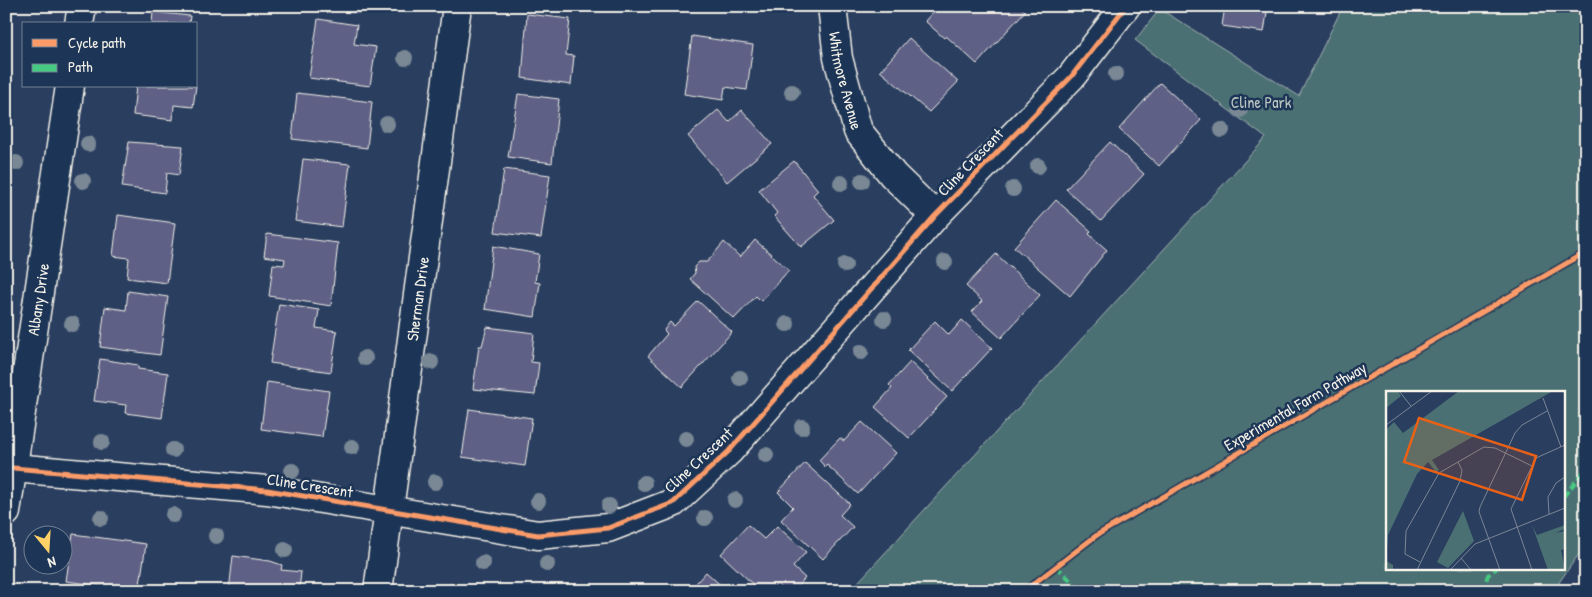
<svg xmlns="http://www.w3.org/2000/svg" width="1592" height="597" font-family="'Patrick Hand',sans-serif">
	<style>
		.green { fill: #4b7073; stroke: #a0b0ae; fill-rule: evenodd }
		.building { fill: #5e6186; stroke: #f4f1e8 }
		.lines { fill: none; stroke-linecap: round; stroke-linejoin: round }
		.minor-casing { stroke: #f4f1e8; stroke-width: 31 }
		.minor { stroke: #1d3557; stroke-width: 28 }
		.quiet { stroke: #46c982; stroke-width: 4; stroke-dasharray: 8 4; stroke-linecap: butt }
		.cycleway-casing { stroke: #1d3557; stroke-width: 8 }
		.cycleway { stroke: #fa9b69; stroke-width: 5 }
		.tree { fill: #798894 }
		.labels { text-anchor: middle; dominant-baseline: central; stroke-width: 5; stroke-linejoin: round; paint-order: stroke }
		.street-label { font-size: 16px; fill: #f4f1e8; stroke: #1d3557 }
		.park-label { font-size: 16px; fill: #b9c4bf; stroke: #1d3557 }
		.inset-road { fill: none; stroke: #7b8696; stroke-width: 1 }
		.view { fill: #e96117; fill-opacity: 0.15; stroke: #e96117; stroke-width: 2.5 }
		.inset-edge { fill: none; stroke: #f4f1e8; stroke-width: 2.5 }
	</style>
	<rect width="100%" height="100%" fill="#2a3e60"/>
	<filter id="ink" filterUnits="userSpaceOnUse"><feTurbulence type="fractalNoise" baseFrequency=".02" numOctaves="2"/><feDisplacementMap in="SourceGraphic" scale="10" xChannelSelector="R" yChannelSelector="G"/><feConvolveMatrix kernelMatrix="1 2 1 2 8 2 1 2 1" color-interpolation-filters="sRGB"/></filter>
	<g filter="url(#ink)">
		<path class="green" d="M1343 6H1586V544L1553 591H850L1266 138 1135 40 1160 9 1299 96ZM1387 392H1563V568H1387Z"/>
		<g class="building">
			<path d="M319 6H359V13L319 8Z"/>
			<path d="M724 6H757L756 11Z"/>
			<path d="M938 6H958L963 10 966 6H1019L1025 11 977 64 946 36 944 38 925 21Z"/>
			<path d="M1225 6H1268L1264 32 1222 26Z"/>
			<path d="M153 12 190 16 189 24H152Z"/>
			<path d="M527 14 570 19 566 55 574 56 571 85 522 78Z"/>
			<path d="M318 19 357 25 354 44 376 47 370 86 309 78Z"/>
			<path d="M692 36 753 45 747 90 725 87 723 100 684 94Z"/>
			<path d="M909 38 958 82 929 112 880 71Z"/>
			<path d="M1160 83 1201 120 1159 166 1119 129Z"/>
			<path d="M136 86H196L193 107 174 105 173 120 133 115Z"/>
			<path d="M297 93 372 102 367 148 292 139Z"/>
			<path d="M518 94 559 99 552 163 508 157Z"/>
			<path d="M718 110 729 122 742 110 772 144 727 182 688 136Z"/>
			<path d="M129 142 183 146 179 175 167 173 165 193 122 187Z"/>
			<path d="M1110 142 1144 174 1101 221 1066 189Z"/>
			<path d="M303 159 350 164 342 227 295 221Z"/>
			<path d="M794 161 818 190 813 195 834 220 801 247 774 216 777 213 759 190Z"/>
			<path d="M504 169 550 175 541 238 495 232Z"/>
			<path d="M1056 200 1091 231 1089 234 1107 250 1070 296 1014 247Z"/>
			<path d="M118 215 175 223 167 283 127 278 129 258 113 256Z"/>
			<path d="M267 234 338 243 331 306 269 296 273 264 284 265 285 259 264 256Z"/>
			<path d="M755 240 789 270 761 301 756 296 734 319 690 279 695 273 694 267 699 262H707L724 242 740 257Z"/>
			<path d="M493 246 539 254 535 282 540 283 535 317 485 309Z"/>
			<path d="M996 254 1040 295 1001 338 972 312 982 301 966 286Z"/>
			<path d="M128 291 168 297 160 355 100 347 105 307 126 310Z"/>
			<path d="M698 301 732 332 682 387 648 356 667 334 664 330 670 322 674 326Z"/>
			<path d="M279 304 319 310 316 328 337 331 331 372 270 363Z"/>
			<path d="M962 320 992 348 952 391 908 350 935 321 949 335Z"/>
			<path d="M487 327 534 333 531 362 539 363 535 395 473 389 479 346H482Z"/>
			<path d="M100 359 138 365V369L168 373 162 418 125 413 126 405 94 401Z"/>
			<path d="M910 362 947 397 909 438 875 407 892 388 889 385Z"/>
			<path d="M267 382 329 391 322 437 261 429Z"/>
			<path d="M469 409 532 418 525 466 462 457Z"/>
			<path d="M862 422 896 453 858 494 827 465 825 467 819 460 840 438 844 441Z"/>
			<path d="M805 463 850 504 840 515 853 527 823 559 781 520 793 507 778 492Z"/>
			<path d="M748 525 764 539 777 526 806 552 793 567 805 578 794 591H784L777 584 771 591H760L721 554Z"/>
			<path d="M73 534 146 544 139 591 66 581Z"/>
			<path d="M233 556 270 561 282 565 281 570 301 572 299 591H229Z"/>
			<path d="M706 572 727 591H689Z"/>
			<path d="M449 584 500 591H448Z"/>
		</g>
		<g class="lines">
			<g class="minor-casing">
				<g id="minor">
					<path id="s1" d="M832 6 838 58 858 131 893 175 935 216"/>
					<path d="M79 24 82 6"/>
					<path d="M13 468 267 490 538 535 608 528 673 503 729 451 935 216 1071 77 1126 6"/>
					<path id="s2" d="M6 512 70 86"/>
					<path id="s3" d="M378 591 457 6"/>
				</g>
			</g>
			<use href="#minor" class="minor"/>
			<g class="quiet">
				<path d="M1563 497 1586 469"/>
				<path d="M1056 566 1081 591"/>
				<path d="M1482 591 1488 575 1497 568"/>
			</g>
			<g class="cycleway-casing">
				<g id="cycleway">
					<path d="M13 468 267 490 538 535 608 528 673 503 729 451 935 216 1071 77 1126 6"/>
					<path d="M1024 591 1097 535 1586 252"/>
				</g>
			</g>
			<use href="#cycleway" class="cycleway"/>
		</g>
		<g class="tree">
			<circle cx="405" cy="58" r="8"/>
			<circle cx="1116" cy="74" r="8"/>
			<circle cx="792" cy="92" r="8"/>
			<circle cx="1240" cy="110" r="8"/>
			<circle cx="387" cy="124" r="8"/>
			<circle cx="1222" cy="130" r="8"/>
			<circle cx="88" cy="144" r="8"/>
			<circle cx="16" cy="163" r="8"/>
			<circle cx="1038" cy="166" r="8"/>
			<circle cx="83" cy="181" r="8"/>
			<circle cx="862" cy="181" r="8"/>
			<circle cx="841" cy="183" r="8"/>
			<circle cx="1013" cy="189" r="8"/>
			<circle cx="945" cy="262" r="8"/>
			<circle cx="845" cy="265" r="8"/>
			<circle cx="884" cy="319" r="8"/>
			<circle cx="72" cy="324" r="8"/>
			<circle cx="787" cy="324" r="8"/>
			<circle cx="861" cy="352" r="8"/>
			<circle cx="365" cy="358" r="8"/>
			<circle cx="431" cy="362" r="8"/>
			<circle cx="740" cy="378" r="8"/>
			<circle cx="802" cy="427" r="8"/>
			<circle cx="686" cy="439" r="8"/>
			<circle cx="102" cy="442" r="8"/>
			<circle cx="352" cy="447" r="8"/>
			<circle cx="173" cy="450" r="8"/>
			<circle cx="766" cy="455" r="8"/>
			<circle cx="292" cy="471" r="8"/>
			<circle cx="435" cy="482" r="8"/>
			<circle cx="644" cy="483" r="8"/>
			<circle cx="735" cy="500" r="8"/>
			<circle cx="538" cy="501" r="8"/>
			<circle cx="609" cy="506" r="8"/>
			<circle cx="173" cy="515" r="8"/>
			<circle cx="101" cy="518" r="8"/>
			<circle cx="705" cy="518" r="8"/>
			<circle cx="216" cy="536" r="8"/>
			<circle cx="285" cy="550" r="8"/>
			<circle cx="483" cy="563" r="8"/>
			<circle cx="547" cy="564" r="8"/>
		</g>
	</g>
	<g class="labels">
		<g class="street-label">
			<text stroke="none"><textPath href="#s1" startOffset="76">Whitmore Avenue</textPath></text>
			<text transform="translate(970 162) rotate(-46)">Cline Crescent</text>
			<text stroke="none"><textPath href="#s3" startOffset="295">Sherman Drive</textPath></text>
			<text stroke="none"><textPath href="#s2" startOffset="215">Albany Drive</textPath></text>
			<text transform="translate(1295 406) rotate(-30)">Experimental Farm Pathway</text>
			<text transform="translate(698 460) rotate(-43)">Cline Crescent</text>
			<text transform="translate(310 485) rotate(9)">Cline Crescent</text>
		</g>
		<g class="park-label">
			<text x="1261" y="102">Cline Park</text>
		</g>
	</g>
	<g transform="translate(1386 391)">
		<rect width="179" height="179" fill="#2a3e60"/>
		<path d="M0 0H12L15 5 0 17ZM73 0H167L46 69 53 79 50 81 42 71 31 83 2 144 0 170 7 174V179H0V39L8 31 17 42ZM77 120 88 150 62 177 51 171ZM146 134 151 144 179 134V138L169 142 179 140V158L175 159 179 179H162Z" fill="#4b7073"/>
		<path class="inset-road" d="M13 0 25 15M157 7 175 56M0 34 46 0M163 123 162 106 170 92 179 86M75 167 85 179M34 171 19 163 20 140 53 82 98 56 109 57 146 75M31 179 74 90 76 79 72 71M64 179 89 153 179 117M114 179 93 121 94 116 129 42 136 34 161 20M146 179 125 118 150 67 179 54"/>
		<path class="view" d="M33 27 150 65 136 109 18 71Z"/>
		<rect width="179" height="179" class="inset-edge"/>
	</g>
	<rect width="1592" height="597" fill="none" stroke="#1d3557" stroke-width="25"/>
	<rect x="12" y="12" width="1567" height="572" fill="none" stroke="#f4f1e8" stroke-width="2" filter="url(#ink)"/>
	<rect x="22" y="22" width="175" height="65" fill="#1d3557" stroke="#738091"/>
	<rect x="32" y="39" width="25" height="8" fill="#fa9b69" stroke="#738091"/>
	<text x="68" y="48" font-size="15" fill="#f4f1e8">Cycle path</text>
	<rect x="32" y="64" width="25" height="8" fill="#46c982" stroke="#738091"/>
	<text x="68" y="72" font-size="15" fill="#f4f1e8">Path</text>
	<g transform="translate(48 550) rotate(162)"><circle r="24" fill="#1d3557" stroke="#738091"/>
	<path d="M0-4L9 19L0 12L-9 19Z" fill="#ffd166"/>
	<text y="-8" font-size="14" font-weight="bold" text-anchor="middle" fill="#f4f1e8">N</text>
	</g>
</svg>
